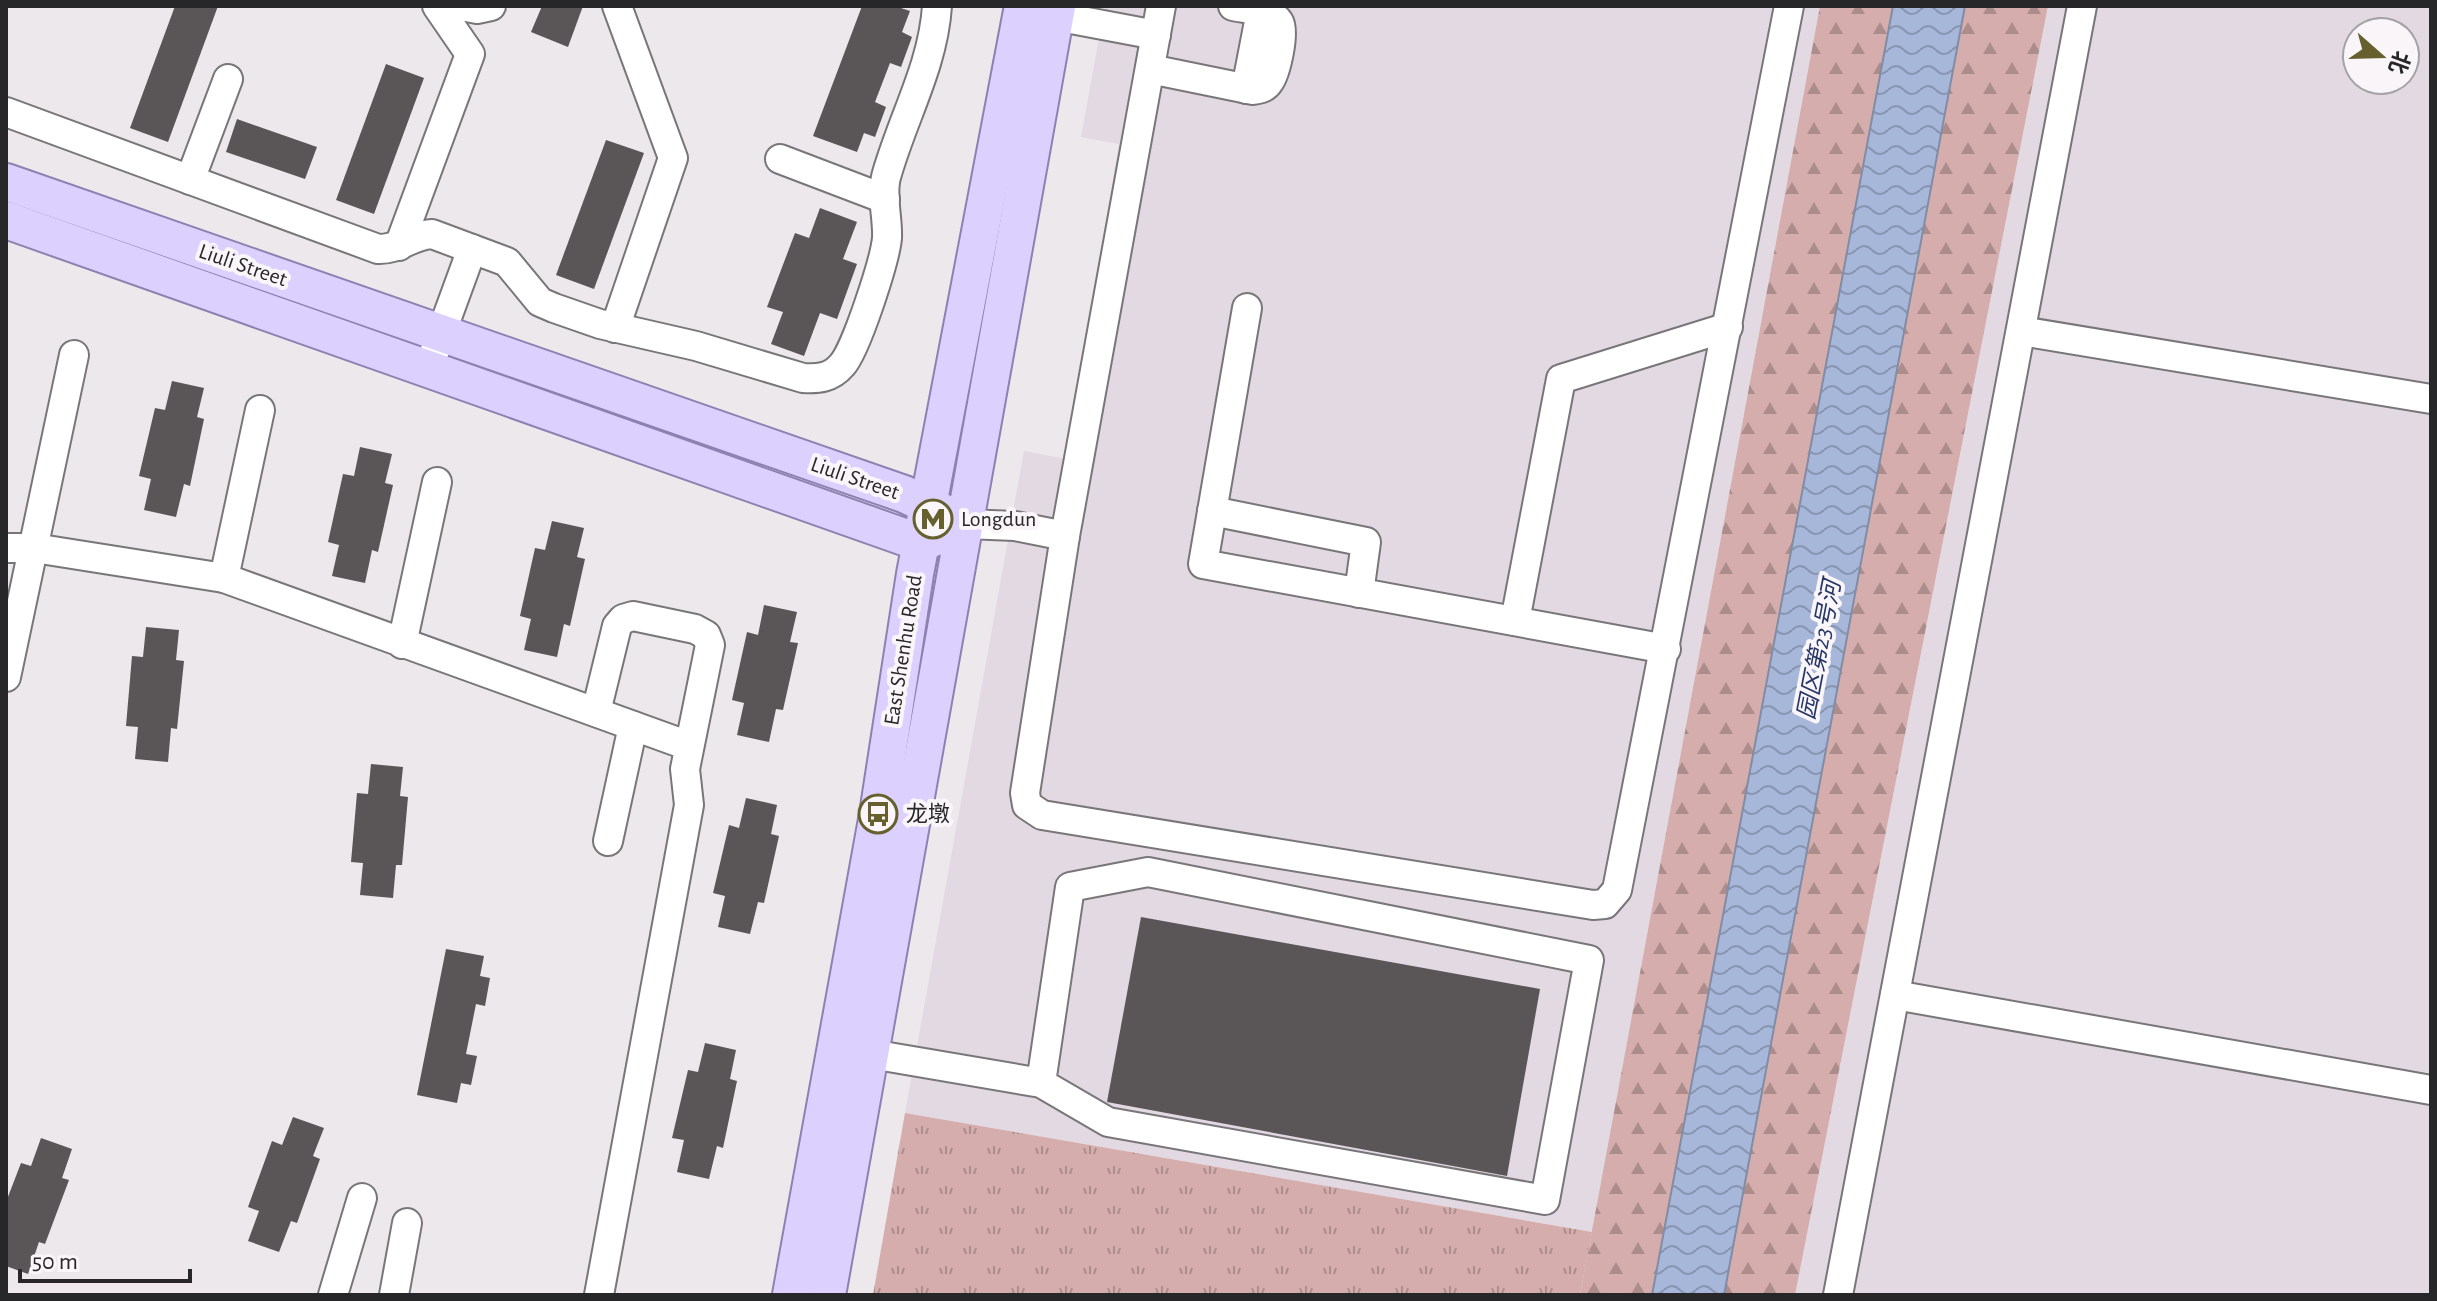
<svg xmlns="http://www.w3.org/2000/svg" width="2437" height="1301" font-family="'Alegreya Sans','Noto Sans SC',sans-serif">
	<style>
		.built { fill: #e2d9e3; fill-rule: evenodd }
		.grass { fill: url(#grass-tufts) }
		.forest { fill: url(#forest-firs) }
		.water { fill: url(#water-waves); stroke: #818ca5; stroke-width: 2 }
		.building { fill: #5a5557 }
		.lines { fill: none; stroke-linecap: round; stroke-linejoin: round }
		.minor-casing { stroke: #797679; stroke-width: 32 }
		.major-casing { stroke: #8d81b2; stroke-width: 40 }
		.minor { stroke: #fff; stroke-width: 28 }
		.major { stroke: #dcd1fe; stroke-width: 36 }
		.labels { text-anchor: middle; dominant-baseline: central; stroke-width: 8; stroke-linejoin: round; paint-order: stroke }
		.street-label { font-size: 22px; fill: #272628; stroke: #f9f5f9 }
		.poi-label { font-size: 22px; fill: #272628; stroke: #f9f5f9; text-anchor: start }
		.water-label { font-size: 24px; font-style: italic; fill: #263765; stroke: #f9f5f9 }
	</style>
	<defs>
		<pattern id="grass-tufts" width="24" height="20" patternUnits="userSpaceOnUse" patternTransform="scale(2)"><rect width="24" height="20" fill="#d4adac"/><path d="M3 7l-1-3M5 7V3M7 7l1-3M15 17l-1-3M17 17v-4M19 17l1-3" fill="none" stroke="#ac8d8c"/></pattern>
		<pattern id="forest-firs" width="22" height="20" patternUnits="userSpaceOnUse" patternTransform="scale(2)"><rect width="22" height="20" fill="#d4adac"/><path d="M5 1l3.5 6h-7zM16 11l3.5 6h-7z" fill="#ac8d8c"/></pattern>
		<pattern id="water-waves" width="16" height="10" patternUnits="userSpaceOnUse" patternTransform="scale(2)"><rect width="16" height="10" fill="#a7b7da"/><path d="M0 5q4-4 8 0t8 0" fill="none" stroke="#8895b1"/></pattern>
	</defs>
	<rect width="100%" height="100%" fill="#ece8ec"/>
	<g class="built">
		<path d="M1105 6H1820L1592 1232 905 1113 1024 451 1066 459 1119 144 1081 137Z"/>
		<path d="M2048 6H2431V1295H1795ZM2357 32H2405V80H2357Z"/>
	</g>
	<path class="grass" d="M905 1113 1592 1232 1580 1295H873Z"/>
	<g class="forest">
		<path d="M1820 6H1893L1652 1295H1580Z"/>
		<path d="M1965 6H2048L1795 1295H1724Z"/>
	</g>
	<path class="water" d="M1893 6H1965L1724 1295H1652Z"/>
	<g class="building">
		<path d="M175 6H218L168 142 130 128Z"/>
		<path d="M542 6H583L568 47 531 32Z"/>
		<path d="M862 6H895L910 11 902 32 912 37 901 67 890 63 875 102 886 107 875 137 864 133 857 152 813 136Z"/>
		<path d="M386 64 424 78 374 214 336 200Z"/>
		<path d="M237 119 317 147 305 179 226 152Z"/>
		<path d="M606 140 644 153 594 289 556 275Z"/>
		<path d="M820 208 857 222 843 259 857 264 837 319 820 313 804 356 771 344 783 312 767 307 795 233 809 238Z"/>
		<path d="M172 381 204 388 197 417 204 419 190 486 184 484 176 517 144 510 151 479 139 476 155 408 165 410Z"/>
		<path d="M360 447 392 454 385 483 393 485 378 552 372 550 365 583 332 576 339 545 328 542 343 474 354 476Z"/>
		<path d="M552 521 584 528 577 557 585 559 570 626 564 624 557 657 524 650 531 619 520 616 535 548 545 550Z"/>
		<path d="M764 605 797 612 790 642 798 643 783 710 776 709 769 742 737 735 744 703 732 700 747 632 758 635Z"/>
		<path d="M146 627 179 630 176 660 184 661 177 729 171 728 168 762 135 759 138 727 126 726 132 656 143 657Z"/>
		<path d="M371 764 403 767 400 796 408 797 402 865H396L393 898 360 895 363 863 351 862 357 793 368 794Z"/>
		<path d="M746 798 777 805 771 834 779 836 764 903 758 902 750 934 718 927 725 896 713 893 729 825 739 828Z"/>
		<path d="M1141 917 1540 989 1507 1176 1107 1102Z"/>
		<path d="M446 949 484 956 480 976 490 978 485 1006 476 1004 466 1054 477 1056 471 1085 461 1083 457 1103 417 1095Z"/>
		<path d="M705 1043 736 1050 730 1079 737 1081 723 1148 717 1146 709 1179 677 1172 684 1140 672 1138 688 1070 698 1072Z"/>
		<path d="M293 1117 324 1128 313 1156 320 1159 297 1223 291 1221 279 1252 248 1241 259 1211 248 1207 272 1141 282 1145Z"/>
		<path d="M41 1138 72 1149 62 1178 69 1180 45 1244 39 1242 28 1274 6 1266V1202L21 1163 31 1166Z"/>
	</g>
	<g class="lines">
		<g class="minor-casing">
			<g id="minor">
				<path d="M461 6 477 9 491 6"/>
				<path d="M1161 6 1065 536 1025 793 1027 805 1042 815 1593 905 1605 904 1617 890 1789 6"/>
				<path d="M1034 12 1156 35"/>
				<path d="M1150 69 1253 90C1260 89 1265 88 1269 82 1276 73 1285 32 1279 22 1271 9 1246 9 1233 6"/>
				<path d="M1246 89 1262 6"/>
				<path d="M6 112 378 249C398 250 412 235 432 234L507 262 540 302 554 308 600 324 696 346 803 378C818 379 831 378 842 365 856 350 885 260 887 238 888 218 881 196 886 177 902 119 933 67 937 6"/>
				<path d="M780 159 885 199"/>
				<path d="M190 180 228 79"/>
				<path d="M399 246 470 54 437 6"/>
				<path d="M1247 308 1203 564 1666 649"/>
				<path d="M615 328 673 158 617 6"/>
				<path d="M2021 331 2431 399"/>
				<path d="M434 353 472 249"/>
				<path d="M1212 511 1366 542 1359 593"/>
				<path d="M966 524 1015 526 1065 536"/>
				<path d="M6 548H34L224 578 689 746"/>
				<path d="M224 578 260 410"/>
				<path d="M1515 621 1561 379 1728 327"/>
				<path d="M402 644 437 482"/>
				<path d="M6 677 74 355"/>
				<path d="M596 712 617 626 623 619 633 616 695 629 706 635 710 645 685 769 689 805 599 1295"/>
				<path d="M608 841 633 726"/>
				<path d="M1895 995 2431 1090"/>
				<path d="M871 1054 1041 1083 1108 1122 1545 1200 1589 960 1148 872 1070 887 1041 1083"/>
				<path d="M333 1295 362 1198"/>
				<path d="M394 1295 407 1223"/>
				<path d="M1838 1295 2082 6"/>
			</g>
		</g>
		<g class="major-casing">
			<g id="major">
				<path d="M6 182 904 494 947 514"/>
				<path d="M6 220 921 543 943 534"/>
				<path d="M791 1295 878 814 915 574 1023 6"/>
				<path d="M827 1295 1057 6"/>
			</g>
		</g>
		<use href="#minor" class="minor"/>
		<use href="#major" class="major"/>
	</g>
	<defs>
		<g id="metro-ring" transform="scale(2)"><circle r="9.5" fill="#f9f5f9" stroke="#65602d" stroke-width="1.5"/><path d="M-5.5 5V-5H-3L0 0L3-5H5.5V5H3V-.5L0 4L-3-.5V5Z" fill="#65602d"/></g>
		<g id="bus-ring" transform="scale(2)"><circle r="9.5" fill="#f9f5f9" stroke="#65602d" stroke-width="1.5"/><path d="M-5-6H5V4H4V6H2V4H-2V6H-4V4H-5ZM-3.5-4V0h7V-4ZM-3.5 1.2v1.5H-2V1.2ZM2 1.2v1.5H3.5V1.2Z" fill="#65602d"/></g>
	</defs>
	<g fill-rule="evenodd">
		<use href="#metro-ring" x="933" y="519"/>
		<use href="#bus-ring" x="878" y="814"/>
	</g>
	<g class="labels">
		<g class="street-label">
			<text transform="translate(243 265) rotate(19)">Liuli Street</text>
			<text transform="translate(855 478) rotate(19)">Liuli Street</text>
			<text transform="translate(903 650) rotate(-81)">East Shenhu Road</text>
		</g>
		<g class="poi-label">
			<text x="961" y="519">Longdun</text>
			<text x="906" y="814">龙墩</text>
		</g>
		<g class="water-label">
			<text transform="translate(1820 650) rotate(-79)">园区第23号河</text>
		</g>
	</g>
	<rect width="2437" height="1301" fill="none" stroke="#272628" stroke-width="16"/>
	<g transform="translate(2381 56) rotate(110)"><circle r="38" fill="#f9f5f9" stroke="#a5a2a5" stroke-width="2"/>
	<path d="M0-6L14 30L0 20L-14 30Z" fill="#65602d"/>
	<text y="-12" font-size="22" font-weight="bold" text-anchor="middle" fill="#272628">北</text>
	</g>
	<path d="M20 1269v12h170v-12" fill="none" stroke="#272628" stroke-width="4"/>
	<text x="32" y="1269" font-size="24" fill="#272628" stroke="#f9f5f9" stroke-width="6" paint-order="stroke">50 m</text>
</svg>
